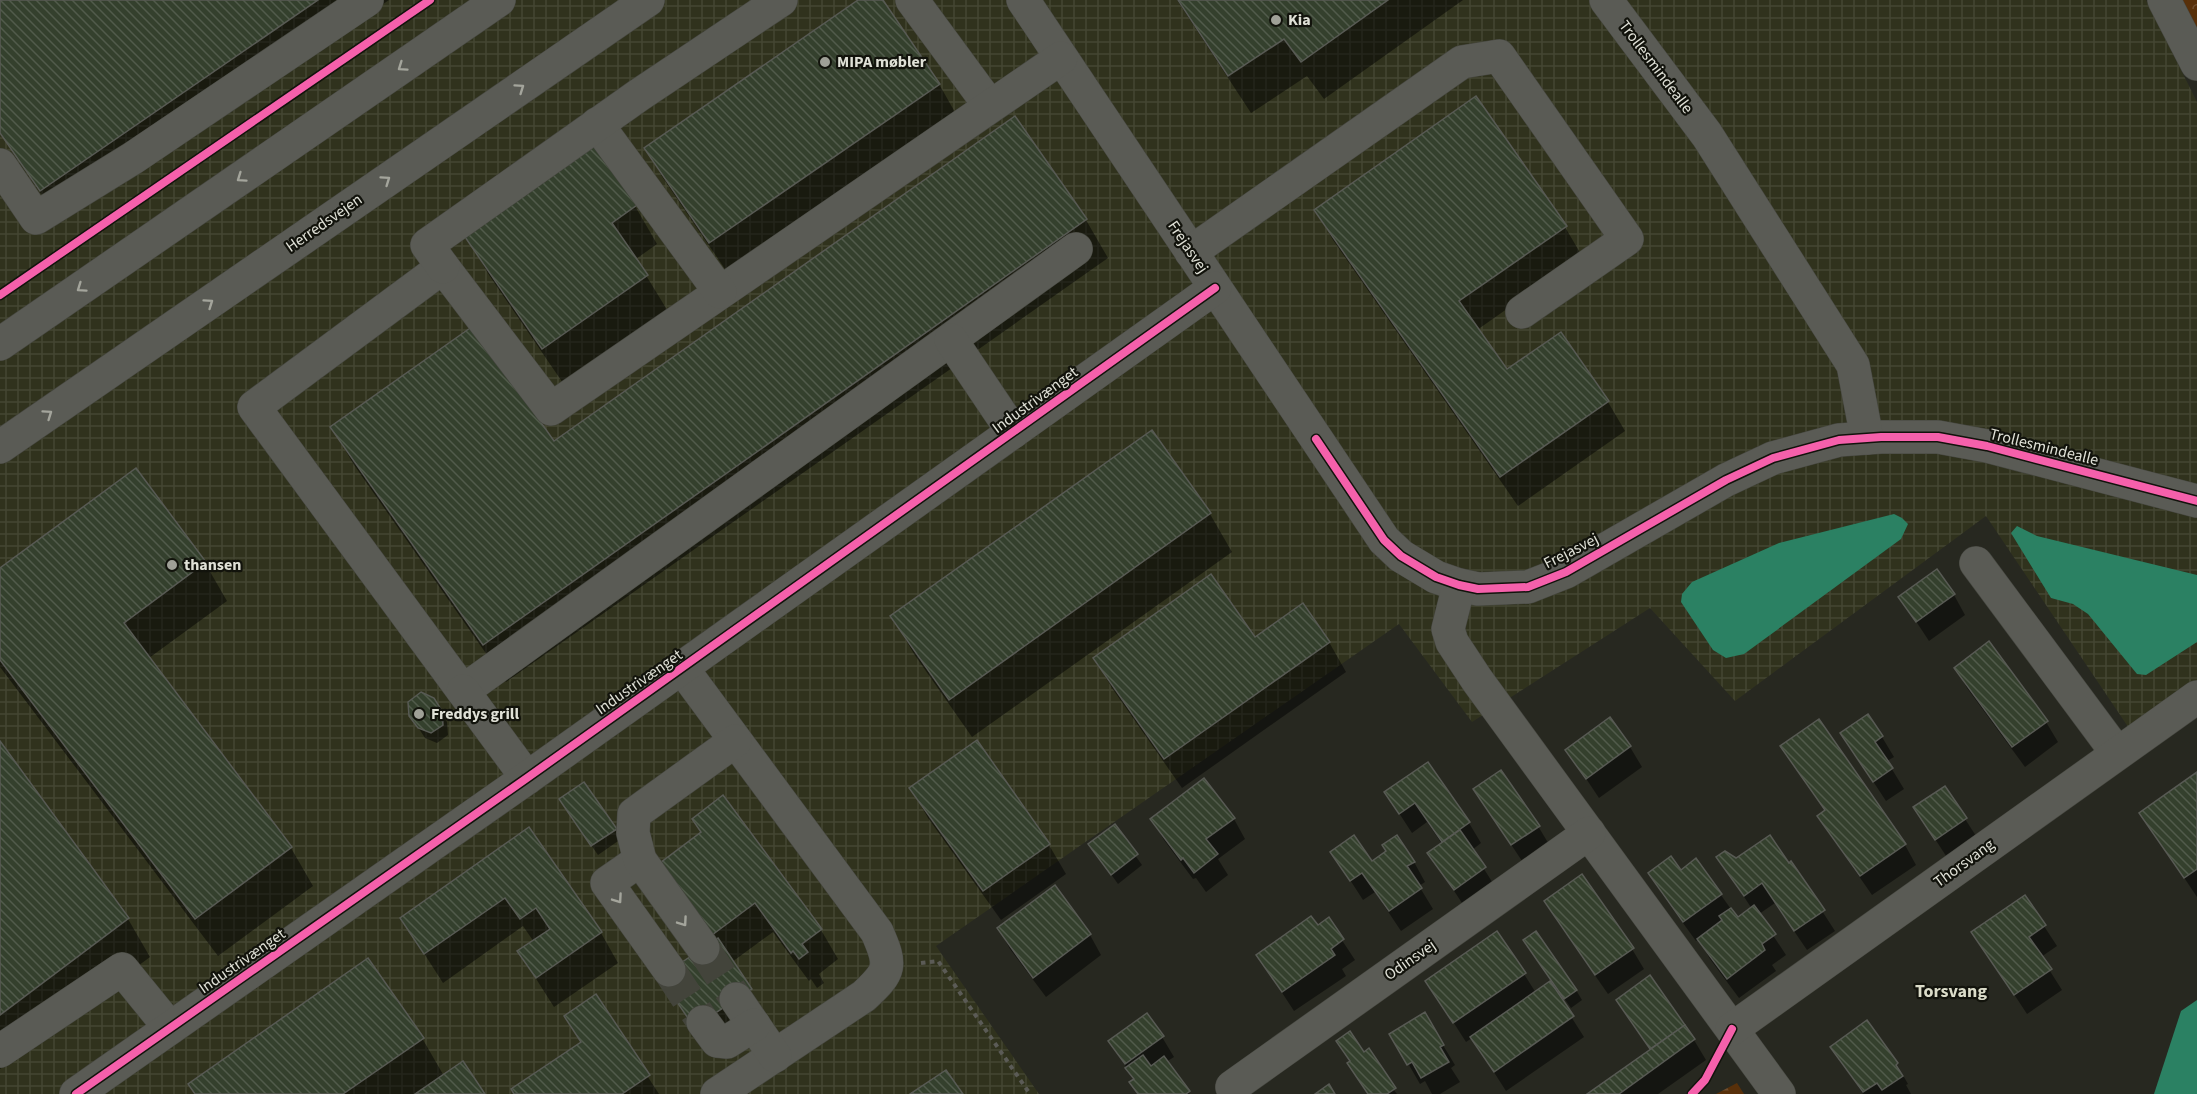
<svg xmlns="http://www.w3.org/2000/svg" width="2197" height="1094" font-family="'Source Sans 3',sans-serif">
	<style>
		.industrial { fill: url(#industrial-grid) }
		.forest { fill: url(#forest-firs) }
		.park { fill: url(#park-crowns) }
		.water { fill: #2b8163 }
		.shadow { fill: #0007 }
		.building { fill: url(#building-back-hatch); stroke: #585a54; stroke-width: 1.5 }
		.lines { fill: none; stroke-linecap: round; stroke-linejoin: round }
		.minor-tunnel { stroke: #43443b; stroke-width: 33; stroke-dasharray: 33 16; stroke-linecap: butt }
		.minor-casing { stroke: #45463f; stroke-width: 34 }
		.path { stroke: #5b5b56; stroke-width: 4; stroke-dasharray: 4.5 4.5; stroke-linecap: butt }
		.minor { stroke: #5a5b55; stroke-width: 33 }
		.cycleway-casing { stroke: #12130c; stroke-width: 11 }
		.cycleway { stroke: #f560ab; stroke-width: 8 }
		.oneway { stroke: #a4a59c }
		.poi-dot { fill: #9fa097; stroke: #12130c; stroke-width: 2 }
		.labels { text-anchor: middle; dominant-baseline: central; stroke-width: 4.5; stroke-linejoin: round; paint-order: stroke }
		.poi-label { font-size: 16px; font-weight: bold; fill: #e0e1d7; stroke: #12130c; text-anchor: start }
		.street-label { font-size: 16px; fill: #e0e1d7; stroke: #12130c }
		.neighbourhood-label { font-size: 18px; font-weight: bold; fill: #dbdcc9; stroke: #12130c }
	</style>
	<defs>
		<pattern id="industrial-grid" width="8" height="8" patternUnits="userSpaceOnUse" patternTransform="scale(1.5)"><rect width="8" height="8" fill="#30321d"/><path d="M0 4h8M4 0v8" fill="none" stroke="#444632"/></pattern>
		<pattern id="forest-firs" width="22" height="20" patternUnits="userSpaceOnUse" patternTransform="scale(1.5)"><rect width="22" height="20" fill="#58300a"/><path d="M5 1l3.5 6h-7zM16 11l3.5 6h-7z" fill="#704e2d"/></pattern>
		<pattern id="park-crowns" width="20" height="18" patternUnits="userSpaceOnUse" patternTransform="scale(1.5)"><rect width="20" height="18" fill="#58300a"/><path d="M2 6a3 3 0 1 1 6 0M12 15a3 3 0 1 1 6 0" fill="none" stroke="#704e2d"/></pattern>
		<pattern id="building-back-hatch" width="6" height="6" patternUnits="userSpaceOnUse" patternTransform="scale(1.5)"><rect width="6" height="6" fill="#34402d"/><path d="M-1 5l2 2M0 0l6 6M5-1l2 2" fill="none" stroke="#515b4b"/></pattern>
	</defs>
	<rect width="100%" height="100%" fill="#272820"/>
	<path class="industrial" d="M0 0H2146L2197 102V715L2145 752 1986 516 1735 701 1650 608 1472 722 1399 624 936 946 1039 1094H0Z"/>
	<path class="forest" d="M1737 1083 1744 1094H1716Z"/>
	<path class="park" d="M2178 0H2197V36Z"/>
	<g class="water">
		<path d="M1894 514 1902 518 1908 524 1901 539 1744 654 1726 658 1713 650 1681 602 1682 594 1692 582 1779 543Z"/>
		<path d="M2017 526 2037 536 2197 575V642L2146 675 2137 674 2088 614 2073 604 2051 598 2011 533Z"/>
		<path d="M2197 1000V1094H2154L2181 1011Z"/>
	</g>
	<g class="shadow">
		<path d="M0 0H389L347 29 52 210 0 133Z"/>
		<path d="M861 0H881L939 84 956 114 727 272 663 178 646 149Z"/>
		<path d="M1177 0H1463L1324 99 1307 76 1251 113Z"/>
		<path d="M635 206 657 244 636 259 669 313 565 386 489 275 467 237Z"/>
		<path d="M1316 210 1565 227 1582 256 1477 330 1506 371 1560 334 1608 402 1625 431 1518 506 1333 240Z"/>
		<path d="M1086 220 1108 258 506 682 354 465 332 427 554 443Z"/>
		<path d="M1152 432 1210 514 1232 552 972 737 914 654 892 616Z"/>
		<path d="M136 470 205 563 227 601 149 658 291 848 313 886 218 956 0 667V570Z"/>
		<path d="M1954 595 1965 615 1929 641 1900 597Z"/>
		<path d="M1255 639 1329 642 1346 672 1182 788 1112 688 1095 659Z"/>
		<path d="M1956 668 2046 722 2058 742 2025 767 1967 688Z"/>
		<path d="M441 712 447 722 448 735 437 743 425 738 410 715Z"/>
		<path d="M1842 734 1882 737 1894 757 1887 761 1904 789 1886 801Z"/>
		<path d="M0 743 128 919 150 957 0 1069Z"/>
		<path d="M1782 746 1905 845 1916 865 1872 895 1831 836 1819 816 1826 811Z"/>
		<path d="M1630 747 1642 767 1599 798 1567 750Z"/>
		<path d="M1427 764 1469 823 1481 843 1472 850 1496 888 1466 909 1429 853 1442 844 1427 822 1412 833 1386 793Z"/>
		<path d="M2197 774V897L2141 813Z"/>
		<path d="M1204 780 1234 819 1245 839 1218 859 1228 875 1206 892 1196 878 1193 879 1164 840 1152 819Z"/>
		<path d="M911 788 1049 845 1066 874 1001 920 928 818Z"/>
		<path d="M1945 788 1978 839 1948 859 1915 808Z"/>
		<path d="M1475 790 1538 826 1550 846 1524 864Z"/>
		<path d="M723 797 821 930 838 959 819 974 824 983 817 988 811 979 809 981 773 932 732 962 762 1009 707 1047 662 977 715 942 679 893 702 833Z"/>
		<path d="M566 809 616 830 621 839 598 855Z"/>
		<path d="M1114 826 1142 865 1118 884 1090 845Z"/>
		<path d="M528 829 601 933 618 963 554 1007 519 952 534 942 523 926 443 983 402 919Z"/>
		<path d="M1388 851 1414 862 1425 882 1419 886 1433 909 1401 931 1375 892 1363 900 1332 852 1371 863Z"/>
		<path d="M1718 857 1789 865 1791 863 1835 931 1807 950 1775 903 1759 914 1786 955 1772 965 1776 971 1739 998 1710 959 1699 939 1696 941 1662 894 1650 874 1680 872 1696 860 1738 919 1752 909Z"/>
		<path d="M1054 887 1090 935 1101 955 1046 997 1010 949 999 929Z"/>
		<path d="M2025 897 2057 946 2041 957 2062 990 2027 1014 1973 932Z"/>
		<path d="M1546 901 1632 949 1644 969 1608 994 1557 921Z"/>
		<path d="M1328 919 1355 960 1342 969 1346 976 1294 1011 1258 956 1317 927Z"/>
		<path d="M1524 974 1536 993 1552 982 1576 990 1582 1000 1571 1008 1559 991 1556 993 1584 1037 1506 1091 1472 1038 1466 1042 1427 981Z"/>
		<path d="M1650 977 1694 1040 1706 1060 1658 1094H1589L1651 1051 1618 1000Z"/>
		<path d="M595 996 659 1094H515L582 1044 566 1016Z"/>
		<path d="M1424 1014 1455 1065 1451 1068 1460 1082 1440 1094H1432L1425 1081 1420 1084 1391 1034Z"/>
		<path d="M1162 1037 1174 1057 1166 1062 1190 1094H1138L1131 1083 1134 1080 1110 1041Z"/>
		<path d="M422 1038 444 1076 483 1094H195Z"/>
		<path d="M1338 1041 1364 1054 1397 1094H1368Z"/>
		<path d="M1832 1047 1896 1063 1908 1084 1906 1085 1911 1094H1863Z"/>
	</g>
	<g class="building">
		<path d="M0 0H318L40 191 0 133Z"/>
		<path d="M858 0H883L940 84 709 243 644 148Z"/>
		<path d="M1178 0H1388L1301 62 1284 39 1228 76Z"/>
		<path d="M1476 96 1567 226 1459 301 1507 369 1561 332 1609 401 1500 477 1314 210Z"/>
		<path d="M1015 116 1087 219 483 645 330 427 473 326 554 441Z"/>
		<path d="M595 146 637 205 612 223 648 275 542 349 465 237Z"/>
		<path d="M1152 430 1211 513 949 700 890 616Z"/>
		<path d="M136 468 206 562 124 623 292 847 195 919 0 660V568Z"/>
		<path d="M1937 569 1955 594 1916 622 1898 597Z"/>
		<path d="M1211 574 1255 637 1303 603 1330 642 1164 759 1093 658Z"/>
		<path d="M1989 641 2048 721 2012 747 1954 668Z"/>
		<path d="M421 692 434 698 442 711 443 725 431 733 418 728 409 716 408 702Z"/>
		<path d="M1868 714 1883 736 1875 742 1893 768 1873 782 1840 733Z"/>
		<path d="M1610 717 1631 746 1586 779 1565 750Z"/>
		<path d="M1819 719 1906 844 1860 876 1817 816 1825 810 1780 746Z"/>
		<path d="M977 740 1050 844 983 891 909 788Z"/>
		<path d="M0 741 129 918 0 1015Z"/>
		<path d="M1428 762 1470 822 1442 842 1415 803 1399 814 1384 792Z"/>
		<path d="M1501 770 1540 826 1511 845 1473 789Z"/>
		<path d="M2197 772V869L2184 878 2139 813Z"/>
		<path d="M1204 778 1235 818 1206 839 1218 854 1194 873 1183 858 1181 860 1150 819Z"/>
		<path d="M584 782 617 829 591 846 559 799Z"/>
		<path d="M1945 786 1967 818 1935 840 1913 807Z"/>
		<path d="M723 795 822 929 802 944 808 952 799 959 793 951 791 953 755 903 712 935 660 863 701 832 692 819Z"/>
		<path d="M1115 824 1138 854 1111 875 1088 844Z"/>
		<path d="M529 827 602 932 536 978 517 951 550 929 536 908 520 919 505 898 424 954 400 918Z"/>
		<path d="M1460 830 1486 867 1454 890 1427 853Z"/>
		<path d="M1354 835 1372 861 1386 851 1382 845 1397 835 1415 862 1407 866 1422 888 1389 911 1362 873 1350 881 1330 852Z"/>
		<path d="M1770 835 1789 863 1791 861 1825 910 1794 931 1762 883 1744 896 1716 857 1725 851 1736 858Z"/>
		<path d="M1671 856 1681 870 1696 858 1722 894 1683 922 1648 873Z"/>
		<path d="M1582 874 1634 948 1595 975 1544 901Z"/>
		<path d="M1055 885 1091 934 1033 978 997 928Z"/>
		<path d="M2025 895 2046 925 2029 937 2052 969 2014 995 1971 932Z"/>
		<path d="M1754 905 1776 934 1762 944 1765 950 1727 979 1697 939 1722 920 1719 916 1731 908 1738 917Z"/>
		<path d="M1311 916 1318 925 1329 917 1344 939 1331 949 1335 955 1282 992 1256 955Z"/>
		<path d="M1497 931 1526 973 1453 1023 1425 981Z"/>
		<path d="M1536 931 1577 990 1564 999 1523 940Z"/>
		<path d="M718 938 752 989 694 1027 660 977Z"/>
		<path d="M368 958 424 1038 343 1094H195L188 1084Z"/>
		<path d="M1650 975 1685 1025 1650 1049 1616 1000Z"/>
		<path d="M1550 981 1574 1016 1494 1072 1470 1037Z"/>
		<path d="M596 994 650 1075 622 1094H514L511 1089 581 1042 564 1016Z"/>
		<path d="M1425 1012 1444 1045 1440 1047 1449 1062 1421 1078 1412 1062 1407 1065 1389 1034Z"/>
		<path d="M1147 1013 1164 1036 1125 1064 1108 1041Z"/>
		<path d="M1867 1020 1898 1063 1896 1065 1903 1076 1882 1090 1877 1083 1863 1092 1830 1047Z"/>
		<path d="M1685 1025 1695 1039 1619 1094H1587Z"/>
		<path d="M1350 1031 1364 1052 1369 1048 1396 1088 1387 1094H1368L1347 1063 1350 1061 1336 1041Z"/>
		<path d="M1143 1055 1151 1066 1164 1056 1190 1091 1186 1094H1138L1129 1082 1134 1079 1125 1068Z"/>
		<path d="M463 1061 485 1094H415Z"/>
		<path d="M946 1070 963 1094H910Z"/>
		<path d="M1329 1084 1335 1094H1315Z"/>
	</g>
	<g class="lines">
		<g class="minor-tunnel">
			<path d="M703 948 736 999"/>
			<path d="M669 970 703 1022"/>
		</g>
		<g class="minor-casing">
			<g id="minor">
				<path d="M912 0 990 106"/>
				<path d="M1023 0 1384 540 1401 556 1436 577 1459 585 1478 589 1528 587 1566 572 1726 480 1773 458 1839 440 1881 437H1938L1987 446 2197 501"/>
				<path d="M1606 0 1707 135 1853 365 1867 438"/>
				<path d="M2164 0 2197 64"/>
				<path d="M1061 58 551 409 443 267 254 407 463 691 1076 249"/>
				<path d="M597 124 720 292"/>
				<path d="M0 165 36 218 133 158 367 0"/>
				<path d="M1191 252 1462 62 1499 56 1627 239 1522 312"/>
				<path d="M443 267 427 245 639 95 781 0"/>
				<path d="M951 340 1013 432"/>
				<path d="M0 344 499 0"/>
				<path d="M0 447 648 0"/>
				<path d="M1976 563 2117 753"/>
				<path d="M1459 585 1448 629 1452 642 1477 680 1779 1094"/>
				<path d="M682 668 877 932C892 966 891 971 864 996L717 1094"/>
				<path d="M463 691 527 778"/>
				<path d="M640 860 607 883 669 970"/>
				<path d="M703 948 640 860 633 833 634 814 735 741"/>
				<path d="M736 999 775 1056"/>
				<path d="M703 1022 717 1041 727 1042 754 1025"/>
				<path d="M1732 1029 2197 697"/>
				<path d="M0 1051 122 969 170 1028"/>
				<path d="M1232 1087 1589 833"/>
				<path d="M76 1094 527 778 1215 288"/>
			</g>
		</g>
		<path class="path" d="M921 963 938 961 1030 1094"/>
		<use href="#minor" class="minor"/>
		<g class="cycleway-casing">
			<g id="cycleway">
				<path d="M0 295 430 0"/>
				<path d="M1316 439 1384 540 1401 556 1436 577 1459 585 1478 589 1528 587 1566 572 1726 480 1773 458 1839 440 1881 437H1938L1987 446 2197 501"/>
				<path d="M76 1094 527 778 1215 288"/>
				<path d="M1692 1094 1705 1080 1732 1029"/>
			</g>
		</g>
		<use href="#cycleway" class="cycleway"/>
	</g>
	<defs><path id="oneway-chevron" d="M-2-3.5L2.5 0L-2 3.5" fill="none" stroke-width="1.6" stroke-linecap="round" stroke-linejoin="round" transform="scale(1.5)"/></defs>
	<g class="oneway">
		<use href="#oneway-chevron" transform="translate(402 67) rotate(145)"/>
		<use href="#oneway-chevron" transform="translate(520 88) rotate(-35)"/>
		<use href="#oneway-chevron" transform="translate(241 178) rotate(145)"/>
		<use href="#oneway-chevron" transform="translate(386 180) rotate(-35)"/>
		<use href="#oneway-chevron" transform="translate(81 288) rotate(145)"/>
		<use href="#oneway-chevron" transform="translate(209 303) rotate(-35)"/>
		<use href="#oneway-chevron" transform="translate(48 414) rotate(-35)"/>
		<use href="#oneway-chevron" transform="translate(618 899) rotate(55)"/>
		<use href="#oneway-chevron" transform="translate(683 922) rotate(55)"/>
	</g>
	<g class="poi-dot">
		<circle cx="1276" cy="20" r="6"/>
		<circle cx="825" cy="62" r="6"/>
		<circle cx="172" cy="565" r="6"/>
		<circle cx="419" cy="714" r="6"/>
	</g>
	<g class="labels">
		<g class="poi-label">
			<text x="1288" y="20">Kia</text>
			<text x="837" y="62">MIPA møbler</text>
			<text x="184" y="565">thansen</text>
			<text x="431" y="714">Freddys grill</text>
		</g>
		<g class="street-label">
			<text transform="translate(1656 67) rotate(53)">Trollesmindealle</text>
			<text transform="translate(324 223) rotate(-35)">Herredsvejen</text>
			<text transform="translate(1188 247) rotate(56)">Frejasvej</text>
			<text transform="translate(1035 400) rotate(-36)">Industrivænget</text>
			<text transform="translate(2044 447) rotate(14)">Trollesmindealle</text>
			<text transform="translate(1571 551) rotate(-27)">Frejasvej</text>
			<text transform="translate(639 682) rotate(-35)">Industrivænget</text>
			<text transform="translate(1964 863) rotate(-36)">Thorsvang</text>
			<text transform="translate(1410 960) rotate(-35)">Odinsvej</text>
			<text transform="translate(242 961) rotate(-35)">Industrivænget</text>
		</g>
		<g class="neighbourhood-label">
			<text x="1951" y="991">Torsvang</text>
		</g>
	</g>
</svg>
